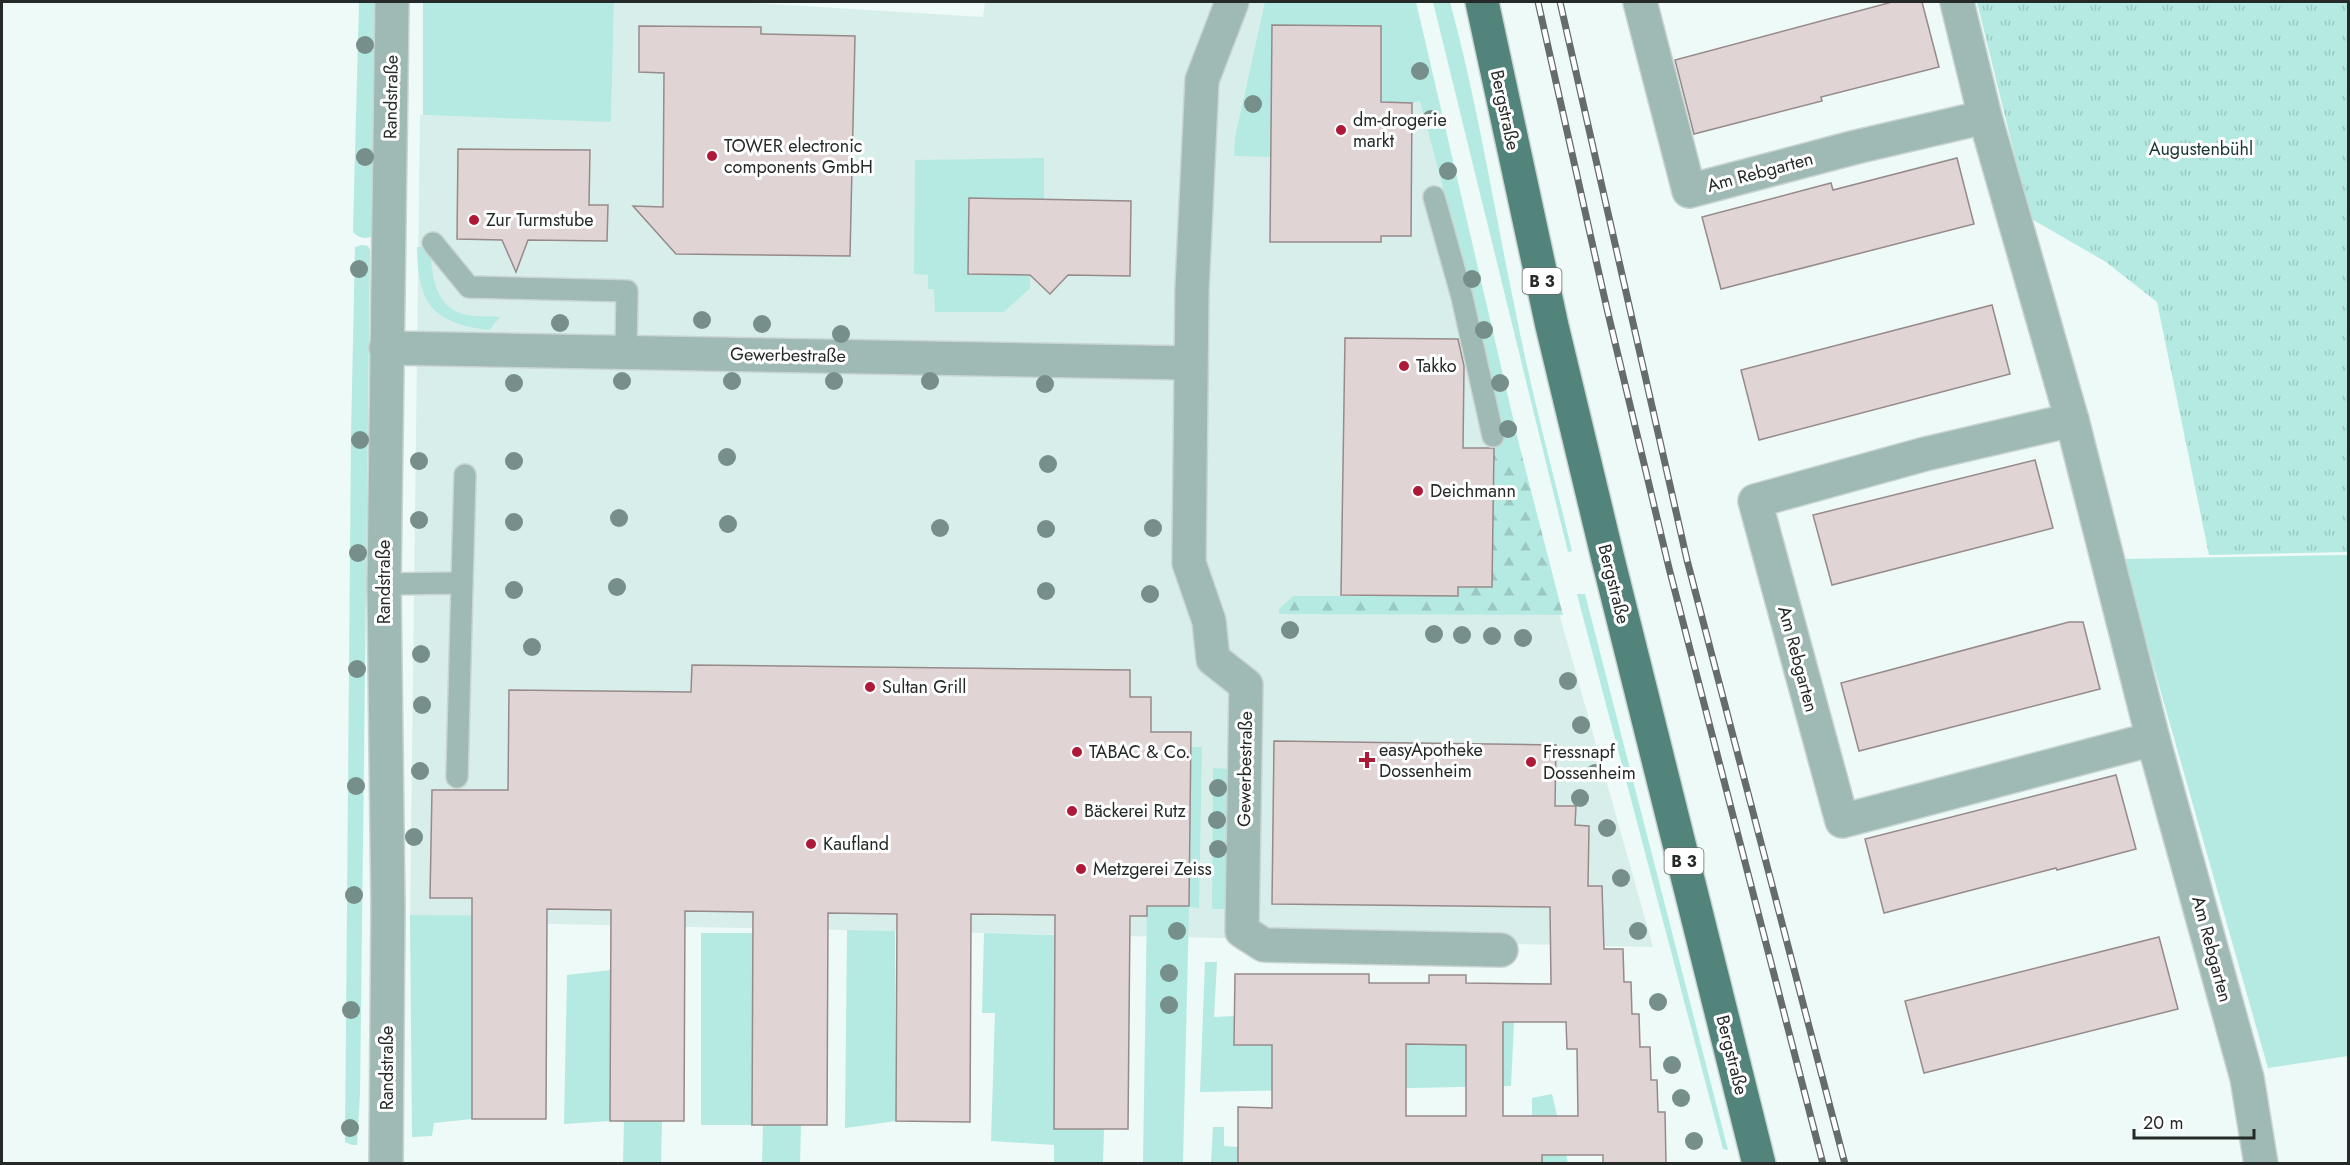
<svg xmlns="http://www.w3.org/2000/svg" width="2350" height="1165" font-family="Jost,sans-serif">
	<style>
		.built { fill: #d8eeea }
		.green { fill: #b4eae1 }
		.forest { fill: url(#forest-firs) }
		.park { fill: url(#park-tufts) }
		.building { fill: #e0d4d4; stroke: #968a8a; stroke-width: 1.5; fill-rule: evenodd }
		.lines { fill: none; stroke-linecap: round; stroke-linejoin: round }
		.service-casing { stroke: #c9d5d2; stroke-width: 24 }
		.minor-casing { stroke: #c9d5d2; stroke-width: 36 }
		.tertiary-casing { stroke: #c9d5d2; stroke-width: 36 }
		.primary-casing { stroke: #c9d5d2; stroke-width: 36 }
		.service { stroke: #9fb9b4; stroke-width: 21 }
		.minor { stroke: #9fb9b4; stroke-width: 33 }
		.tertiary { stroke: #9fb9b4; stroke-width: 33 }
		.primary { stroke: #52847c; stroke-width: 33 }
		.rail-casing { stroke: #656c6b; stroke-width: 7 }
		.rail { stroke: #fff; stroke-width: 4.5; stroke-dasharray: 14; stroke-linecap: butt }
		.tree { fill: #778f8b }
		.poi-dot { fill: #ae1937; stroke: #fff; stroke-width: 2 }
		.labels { text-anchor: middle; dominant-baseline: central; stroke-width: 6; stroke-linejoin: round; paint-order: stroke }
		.shield { fill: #fff; stroke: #666a69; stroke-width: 1.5 }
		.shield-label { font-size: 16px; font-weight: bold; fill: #252a29 }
		.street-label { font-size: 18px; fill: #252a29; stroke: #fff }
		.poi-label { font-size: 18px; fill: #252a29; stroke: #fff; text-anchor: start }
		.park-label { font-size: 18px; fill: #173732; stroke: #fff }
	</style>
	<defs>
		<pattern id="forest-firs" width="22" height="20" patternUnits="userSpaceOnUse" patternTransform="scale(1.5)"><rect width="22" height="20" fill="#b4eae1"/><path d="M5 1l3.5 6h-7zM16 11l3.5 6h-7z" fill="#9bc9c1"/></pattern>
		<pattern id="park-tufts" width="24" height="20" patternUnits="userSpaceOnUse" patternTransform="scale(1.5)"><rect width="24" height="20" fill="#b4eae1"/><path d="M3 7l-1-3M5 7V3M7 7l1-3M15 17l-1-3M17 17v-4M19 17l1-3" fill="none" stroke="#9bc9c1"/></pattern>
	</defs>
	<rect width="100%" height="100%" fill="#edfaf7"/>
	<path class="built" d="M614 2H736L983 17 985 2H1407L1559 613 1653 947 410 921 420 115 611 121Z"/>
	<g class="green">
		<path d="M359 2H375L371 237C363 239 359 238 353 232Z"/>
		<path d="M423 2H614L611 122 423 115Z"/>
		<path d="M1265 2H1416L1520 448H1494L1481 347 1453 225 1420 101 1412 103 1381 102V26L1272 25 1271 157 1234 156 1235 138Z"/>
		<path d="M1433 2H1450C1477 101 1493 203 1514 304 1530 387 1552 469 1572 551L1568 552Z"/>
		<path d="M1044 158V199L969 198 968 274 1030 275V288L1004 312H935L934 289H928V275L914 274 915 160Z"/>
		<path d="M362 245 368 246 370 250 360 1094 357 1145H352L345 1142 351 436 355 247Z"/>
		<path d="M417 247H430C432 274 434 309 467 315 477 317 489 316 500 317L489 330C431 323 418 303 417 247Z"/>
		<path d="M2348 555V1056L2268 1068 2123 559Z"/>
		<path d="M1577 594H1585L1728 1150 1723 1149Z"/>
		<path d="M1191 747H1202L1199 908 1189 907 1183 1163 1143 1164 1147 906H1189Z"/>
		<path d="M1213 768 1230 769 1227 909H1212Z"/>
		<path d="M410 915 525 916 473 938 472 1119 434 1123 432 1136 412 1137Z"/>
		<path d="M847 930 895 931 896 1121 845 1128Z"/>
		<path d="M701 933H753L752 1125H701Z"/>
		<path d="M984 933 1055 935V947L1104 1129 1103 1163H1054V1145L991 1141 995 1013H982Z"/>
		<path d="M1205 962H1217L1214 1017 1235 1016 1234 1045H1272L1406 1025 1466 1045V1055L1503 1022H1514L1511 1086 1200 1092Z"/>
		<path d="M611 970 610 1121 564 1124 567 975Z"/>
		<path d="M1552 1094 1568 1163H1542V1155L1532 1116V1098Z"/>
		<path d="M624 1121H662L661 1163H623Z"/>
		<path d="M763 1125H801L800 1163H762Z"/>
		<path d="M1213 1127H1224V1146L1238 1147V1163H1211Z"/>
	</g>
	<path class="forest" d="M1494 448H1520L1563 615 1279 614V609L1293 596H1458V587H1492Z"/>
	<path class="park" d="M1977 2H2348V552L2209 555 2157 302 2106 262 2030 218Z"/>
	<g class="building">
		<path d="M1892 2H1922L1939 67 1821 97 1822 101 1694 134 1675 60Z"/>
		<path d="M1272 25 1381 26V102L1412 103 1411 236H1381V242H1270Z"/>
		<path d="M639 26 761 27V34L855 36 850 256 676 254 633 206 663 207 664 73 639 72Z"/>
		<path d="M458 149 590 150 589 205H608L607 241 528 240 516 272 502 240 457 239Z"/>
		<path d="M1957 158 1974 224 1721 289 1702 217 1831 183 1833 190Z"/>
		<path d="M969 198 1131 201 1130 276 1068 275 1050 294 1030 275 968 274Z"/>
		<path d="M1992 305 2010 374 1759 440 1741 370Z"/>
		<path d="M1345 338 1458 339 1464 366 1463 448H1494L1492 587H1458V596L1341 595Z"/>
		<path d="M2035 460 2053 528 1832 585 1813 515Z"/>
		<path d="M2069 622H2083L2100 689 1859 751 1841 683Z"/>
		<path d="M692 665 1130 670V697H1151V732H1191L1189 906H1147V916H1130L1128 1129H1054L1055 915 971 914 970 1122 896 1121 897 914 828 913 827 1125H752L753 912 685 911 684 1121H610L611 910 547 909 546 1119H472V898H430L432 790H508L509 690 691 692Z"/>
		<path d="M1274 741 1556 745 1555 806H1576L1575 825 1589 826 1588 886H1602L1604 949H1623L1624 982H1631L1632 1014H1639L1640 1047H1650L1651 1080H1657L1658 1112H1665L1666 1164H1603V1155H1542V1164H1238V1107L1272 1108V1045H1234L1235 974H1369V983H1429V975H1466V983L1551 984 1550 907 1272 904ZM1503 1022H1566L1567 1049H1577L1578 1116H1503ZM1406 1044 1466 1045V1116H1406Z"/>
		<path d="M2116 775 2136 849 2057 870 2056 868 1884 913 1865 839Z"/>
		<path d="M2159 937 2178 1009 1924 1073 1905 1001Z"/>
	</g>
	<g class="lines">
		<g class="service-casing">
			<g id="service">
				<path d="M1434 197 1462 297 1493 436"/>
				<path d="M433 243 469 287 627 291 626 351"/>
				<path d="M462 583 465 475"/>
				<path d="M384 584 462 583 457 777"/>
			</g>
		</g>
		<g class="minor-casing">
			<g id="minor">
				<path d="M1232 2 1202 80 1192 289 1189 563 1209 621 1213 659 1246 685 1242 931 1264 945 1501 950"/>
				<path d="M1640 2 1689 191 1856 147 1985 117"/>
				<path d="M1957 2 1985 117 2072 420 2153 739 2247 1078 2261 1164"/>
				<path d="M386 348 1190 363"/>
				<path d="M2072 420 1925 454 1755 501 1842 821 2153 739"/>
			</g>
		</g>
		<g class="tertiary-casing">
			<path id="tertiary" d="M386 1164 388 907 384 584 392 2"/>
		</g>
		<g class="primary-casing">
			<path id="primary" d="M1482 2 1552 326 1608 559 1759 1164"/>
		</g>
		<use href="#service" class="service"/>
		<use href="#minor" class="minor"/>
		<use href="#tertiary" class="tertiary"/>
		<use href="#primary" class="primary"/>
		<g class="rail-casing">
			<g id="rail">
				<path d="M1538 2 1607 309 1669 568 1823 1164"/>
				<path d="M1560 2 1687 560 1845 1164"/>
			</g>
		</g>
		<use href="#rail" class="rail"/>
	</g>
	<g class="tree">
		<circle cx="365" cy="45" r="9"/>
		<circle cx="1420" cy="71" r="9"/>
		<circle cx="1253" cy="104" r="9"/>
		<circle cx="1431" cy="119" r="9"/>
		<circle cx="365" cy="157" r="9"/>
		<circle cx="1448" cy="171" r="9"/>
		<circle cx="359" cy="269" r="9"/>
		<circle cx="1472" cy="279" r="9"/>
		<circle cx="702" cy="320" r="9"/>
		<circle cx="560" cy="323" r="9"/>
		<circle cx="762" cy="324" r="9"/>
		<circle cx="1484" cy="330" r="9"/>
		<circle cx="841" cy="334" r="9"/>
		<circle cx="622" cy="381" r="9"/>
		<circle cx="732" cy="381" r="9"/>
		<circle cx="834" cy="381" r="9"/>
		<circle cx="930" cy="381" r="9"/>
		<circle cx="514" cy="383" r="9"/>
		<circle cx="1500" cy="383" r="9"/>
		<circle cx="1045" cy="384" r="9"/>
		<circle cx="1508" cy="429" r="9"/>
		<circle cx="360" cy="440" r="9"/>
		<circle cx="727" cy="457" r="9"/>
		<circle cx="419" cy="461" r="9"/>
		<circle cx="514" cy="461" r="9"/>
		<circle cx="1048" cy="464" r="9"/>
		<circle cx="619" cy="518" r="9"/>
		<circle cx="419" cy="520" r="9"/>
		<circle cx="514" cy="522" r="9"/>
		<circle cx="728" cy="524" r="9"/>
		<circle cx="940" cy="528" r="9"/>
		<circle cx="1153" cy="528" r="9"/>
		<circle cx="1046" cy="529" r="9"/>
		<circle cx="358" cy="553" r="9"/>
		<circle cx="617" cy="587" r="9"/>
		<circle cx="514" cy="590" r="9"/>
		<circle cx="1046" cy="591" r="9"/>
		<circle cx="1150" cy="594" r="9"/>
		<circle cx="1290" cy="630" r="9"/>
		<circle cx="1434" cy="634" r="9"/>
		<circle cx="1462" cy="635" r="9"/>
		<circle cx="1492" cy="636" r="9"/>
		<circle cx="1523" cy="638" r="9"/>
		<circle cx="532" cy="647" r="9"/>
		<circle cx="421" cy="654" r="9"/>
		<circle cx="357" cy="669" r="9"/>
		<circle cx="1568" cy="681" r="9"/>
		<circle cx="422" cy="705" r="9"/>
		<circle cx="1581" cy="725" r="9"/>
		<circle cx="420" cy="771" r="9"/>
		<circle cx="1595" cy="773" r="9"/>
		<circle cx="356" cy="786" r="9"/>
		<circle cx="1218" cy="788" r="9"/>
		<circle cx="1580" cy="798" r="9"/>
		<circle cx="1217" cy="820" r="9"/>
		<circle cx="1607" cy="828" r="9"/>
		<circle cx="414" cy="837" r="9"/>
		<circle cx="1218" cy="849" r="9"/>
		<circle cx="1621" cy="878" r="9"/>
		<circle cx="354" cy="895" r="9"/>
		<circle cx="1177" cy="931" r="9"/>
		<circle cx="1638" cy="931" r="9"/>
		<circle cx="1169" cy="973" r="9"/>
		<circle cx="1658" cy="1002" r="9"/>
		<circle cx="1169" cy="1005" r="9"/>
		<circle cx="351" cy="1010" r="9"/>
		<circle cx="1672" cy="1065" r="9"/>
		<circle cx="1681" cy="1098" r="9"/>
		<circle cx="350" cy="1128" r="9"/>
		<circle cx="1694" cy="1141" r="9"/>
	</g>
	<g class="poi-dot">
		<circle cx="1341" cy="130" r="6"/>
		<circle cx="712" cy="156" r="6"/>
		<circle cx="474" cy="220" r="6"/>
		<circle cx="1404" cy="366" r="6"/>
		<circle cx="1418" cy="491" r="6"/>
		<circle cx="870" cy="687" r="6"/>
		<circle cx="1077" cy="752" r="6"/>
		<path d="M1364 751h6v6h6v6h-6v6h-6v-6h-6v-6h6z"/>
		<circle cx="1531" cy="762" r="6"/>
		<circle cx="1072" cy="811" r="6"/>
		<circle cx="811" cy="844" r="6"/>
		<circle cx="1081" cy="869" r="6"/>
	</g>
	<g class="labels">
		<g class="shield">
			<rect x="1522.5" y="268" width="39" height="26" rx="4.5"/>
			<rect x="1664.5" y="848" width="39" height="26" rx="4.5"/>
		</g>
		<g class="shield-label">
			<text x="1542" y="281">B 3</text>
			<text x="1684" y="861">B 3</text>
		</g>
		<g class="street-label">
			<text transform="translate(391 97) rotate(-89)">Randstraße</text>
			<text transform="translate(1505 110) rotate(78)">Bergstraße</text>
			<text transform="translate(1760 172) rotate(-15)">Am Rebgarten</text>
			<text transform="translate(788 355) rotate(1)">Gewerbestraße</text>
			<text transform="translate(384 582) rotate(-90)">Randstraße</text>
			<text transform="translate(1614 584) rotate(76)">Bergstraße</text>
			<text transform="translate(1798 659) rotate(75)">Am Rebgarten</text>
			<text transform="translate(1245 769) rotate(-89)">Gewerbestraße</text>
			<text transform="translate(2212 949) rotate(75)">Am Rebgarten</text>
			<text transform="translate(1732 1055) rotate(76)">Bergstraße</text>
			<text transform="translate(387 1068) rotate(-90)">Randstraße</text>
		</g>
		<g class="poi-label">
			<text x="1353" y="120">dm-drogerie<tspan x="1353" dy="21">markt</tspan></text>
			<text x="724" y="146">TOWER electronic<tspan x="724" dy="21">components GmbH</tspan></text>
			<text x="486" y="220">Zur Turmstube</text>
			<text x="1416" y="366">Takko</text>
			<text x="1430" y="491">Deichmann</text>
			<text x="882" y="687">Sultan Grill</text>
			<text x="1379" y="750">easyApotheke<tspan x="1379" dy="21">Dossenheim</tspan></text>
			<text x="1089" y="752">TABAC &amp; Co.</text>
			<text x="1543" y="752">Fressnapf<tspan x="1543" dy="21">Dossenheim</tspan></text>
			<text x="1084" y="811">Bäckerei Rutz</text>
			<text x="823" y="844">Kaufland</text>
			<text x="1093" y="869">Metzgerei Zeiss</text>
		</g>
		<g class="park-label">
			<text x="2201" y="149">Augustenbühl</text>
		</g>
	</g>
	<rect width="2350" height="1165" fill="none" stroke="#252a29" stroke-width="6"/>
	<path d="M2134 1129v9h120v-9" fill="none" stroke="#252a29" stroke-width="3"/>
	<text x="2143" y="1129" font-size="18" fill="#252a29" stroke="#ffffff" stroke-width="4.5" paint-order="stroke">20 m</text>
</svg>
